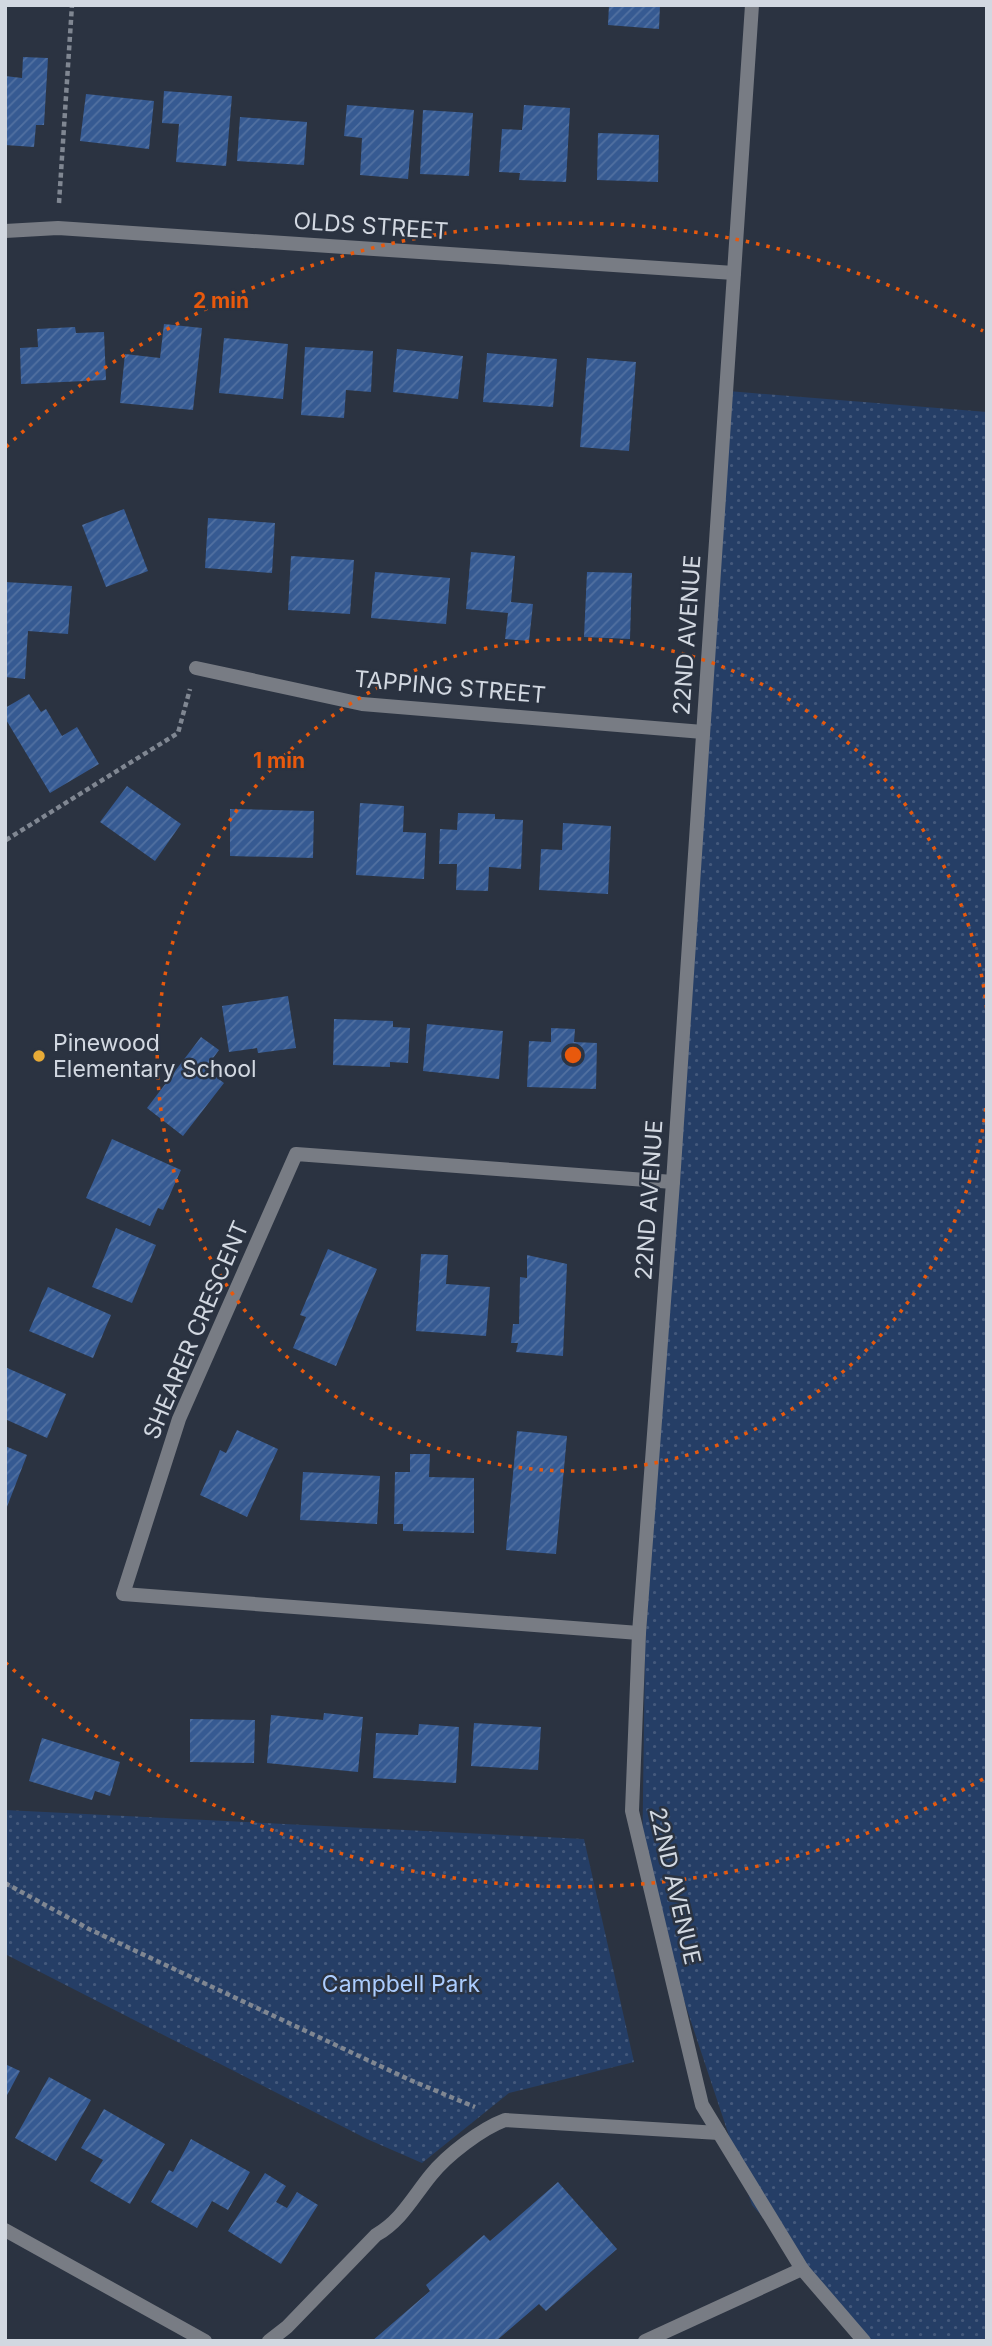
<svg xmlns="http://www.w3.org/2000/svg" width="992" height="2346" font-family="Inter,sans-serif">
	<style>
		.grass { fill: url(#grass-dots) }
		.building { fill: url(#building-hatch) }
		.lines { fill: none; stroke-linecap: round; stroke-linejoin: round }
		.path { stroke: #808792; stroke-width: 4.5; stroke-dasharray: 5 3.5; stroke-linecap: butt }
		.service { stroke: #787c84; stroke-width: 14 }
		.minor { stroke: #787c84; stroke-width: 14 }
		.tertiary { stroke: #787c84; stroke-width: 14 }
		.ring { fill: none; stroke: #e8590c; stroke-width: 3.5; stroke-dasharray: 3.5 7 }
		.poi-dot { fill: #e8ab37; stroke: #2b3341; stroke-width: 2.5 }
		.labels { text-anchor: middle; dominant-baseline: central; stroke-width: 5; stroke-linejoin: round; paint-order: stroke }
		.street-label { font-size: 23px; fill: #d2d8e1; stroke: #2b3341 }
		.poi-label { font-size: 23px; fill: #d2d8e1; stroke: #2b3341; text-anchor: start }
		.park-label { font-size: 23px; fill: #accdfe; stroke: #2b3341 }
		.centre { fill: #e8590c; stroke: #2b3341; stroke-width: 3.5 }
		.ring-label { font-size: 21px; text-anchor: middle; font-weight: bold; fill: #e8590c; stroke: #2b3341; stroke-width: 5; stroke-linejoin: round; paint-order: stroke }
	</style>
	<defs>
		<pattern id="grass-dots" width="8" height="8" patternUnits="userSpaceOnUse" patternTransform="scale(1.75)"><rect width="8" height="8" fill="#253e66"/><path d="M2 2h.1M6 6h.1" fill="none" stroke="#44597c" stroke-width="1.8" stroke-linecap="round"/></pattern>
		<pattern id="building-hatch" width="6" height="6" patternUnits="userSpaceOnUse" patternTransform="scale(1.75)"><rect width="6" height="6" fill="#365a92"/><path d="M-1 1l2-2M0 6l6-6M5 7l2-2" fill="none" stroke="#5271a1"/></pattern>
	</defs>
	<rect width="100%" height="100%" fill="#2b3341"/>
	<g class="grass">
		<path d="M728 391 987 412V2341H872L752 2205 642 1874 645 1646Z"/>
		<path d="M5 1810 584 1839 634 2062 509 2093 422 2163 367 2139 5 1954Z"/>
	</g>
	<g class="building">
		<path d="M609 5H660L659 29 608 25Z"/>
		<path d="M23 57 48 58 44 125H36L34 147 5 145V76L22 78Z"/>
		<path d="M164 91 232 96 226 166 176 162 179 124 162 123Z"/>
		<path d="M86 94 154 101 149 149 80 141Z"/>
		<path d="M347 105 414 110 408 179 360 175 362 138 344 136Z"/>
		<path d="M524 105 570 108 566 182 519 180 520 173 499 172 502 129 522 130Z"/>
		<path d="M423 110 473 113 469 176 420 174Z"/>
		<path d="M240 117 307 122 304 165 237 161Z"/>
		<path d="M598 133 659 135 658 182 597 180Z"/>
		<path d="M164 324 202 328 193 410 120 403 125 354 160 358Z"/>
		<path d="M75 327 76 333 104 332 106 380 21 384 20 348 38 347 37 329Z"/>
		<path d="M224 338 288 344 283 399 219 393Z"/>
		<path d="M305 347 373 351 371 392 346 390 344 418 301 415Z"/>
		<path d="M397 349 463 356 458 399 393 392Z"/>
		<path d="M487 353 557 359 553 407 483 402Z"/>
		<path d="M587 358 636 362 629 451 580 447Z"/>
		<path d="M124 509 148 571 106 587 82 525Z"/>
		<path d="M208 518 275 523 272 573 205 568Z"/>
		<path d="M471 552 515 556 511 602 533 604 529 641 505 639 508 613 466 609Z"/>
		<path d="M291 556 354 560 350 614 288 610Z"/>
		<path d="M375 572 450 578 446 624 371 618Z"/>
		<path d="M587 572 632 573 630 639 584 637Z"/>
		<path d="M5 582 72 586 68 634 28 631 25 679 5 677Z"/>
		<path d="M29 694 41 712 46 709 62 736 77 727 99 764 50 793 5 718V708Z"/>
		<path d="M127 786 181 824 155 861 100 822Z"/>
		<path d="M360 803 404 806 403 832 426 833 424 879 356 875Z"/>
		<path d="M230 809 314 811 313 858 230 856Z"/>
		<path d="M458 813 495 814V819L523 820 521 869 489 867 488 891 456 890 457 864H439L440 829 457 830Z"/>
		<path d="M563 823 611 826 608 894 539 890 541 849 562 850Z"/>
		<path d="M288 996 296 1048 258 1053 257 1048 229 1052 222 1006Z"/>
		<path d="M334 1019 393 1021V1027L410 1028 408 1063 390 1062V1067L333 1065Z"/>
		<path d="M427 1024 503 1031 499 1079 423 1071Z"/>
		<path d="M551 1028 575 1029 574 1042 597 1043 596 1089 527 1087 529 1041 551 1042Z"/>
		<path d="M201 1037 219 1050 205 1069 224 1083 183 1136 147 1108Z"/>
		<path d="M112 1139 181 1170 163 1210 158 1208 150 1226 86 1198Z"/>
		<path d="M116 1228 156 1245 132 1303 92 1287Z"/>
		<path d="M328 1249 377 1269 336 1366 293 1348 306 1317 300 1315Z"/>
		<path d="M421 1254 448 1255 446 1284 490 1287 486 1336 416 1331Z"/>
		<path d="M527 1255 567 1264 563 1356 516 1352 518 1343H511L513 1324H519L520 1277 527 1278Z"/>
		<path d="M48 1287 111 1315 93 1358 29 1331Z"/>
		<path d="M5 1367 66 1394 47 1438 5 1419Z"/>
		<path d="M237 1430 278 1449 247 1517 200 1495 220 1450 226 1453Z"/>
		<path d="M517 1431 567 1436 556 1554 506 1550Z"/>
		<path d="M5 1446 27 1455 5 1512Z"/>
		<path d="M410 1454H430L429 1477 474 1478V1533L403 1531V1524H394L395 1472H410Z"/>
		<path d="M303 1472 380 1476 377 1524 300 1520Z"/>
		<path d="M324 1713 363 1717 358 1772 267 1763 271 1715 323 1720Z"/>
		<path d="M190 1719 255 1720 254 1763 190 1762Z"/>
		<path d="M474 1723 541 1727 538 1770 471 1766Z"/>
		<path d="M419 1724 459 1727 456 1783 373 1778 376 1733 418 1735Z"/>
		<path d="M42 1738 120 1762 110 1796 95 1791 92 1800 29 1781Z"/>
		<path d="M5 2064 20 2071 5 2099Z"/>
		<path d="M49 2077 91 2100 56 2161 15 2138Z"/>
		<path d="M104 2109 165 2144 130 2204 90 2181 103 2160 81 2148Z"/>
		<path d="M191 2139 250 2172 228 2210 212 2201 197 2228 151 2202 169 2170 173 2172Z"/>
		<path d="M265 2173 286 2186 276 2202 287 2208 297 2192 318 2205 281 2264 228 2231Z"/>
		<path d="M558 2182 617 2249 546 2311 539 2304 496 2341H372L430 2291 426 2285 484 2235 490 2241Z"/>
	</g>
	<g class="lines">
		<g class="path">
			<path d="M59 203 72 5"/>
			<path d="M6 840 178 733 190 689"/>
			<path d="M5 1883 89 1929 410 2080 475 2107"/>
		</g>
		<g class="service">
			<path d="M269 2341 287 2327 376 2235C401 2221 413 2197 431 2175 447 2155 481 2129 505 2120L719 2133"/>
			<path d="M645 2341 802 2269"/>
		</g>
		<g class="minor">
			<path d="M5 231 58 228 734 273"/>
			<path d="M196 668 362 704 703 732"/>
			<path d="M639 1633 123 1594 179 1419 296 1154 673 1182"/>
			<path d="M5 2230 205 2341"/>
		</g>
		<path class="tertiary" d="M752 5 673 1182 639 1633 632 1811 702 2105 802 2269 864 2341"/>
	</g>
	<g class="ring">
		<path d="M987 1098A416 416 0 1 1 987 1012"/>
		<path d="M983 1779A832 832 0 0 1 6 1663M6 447A832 832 0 0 1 983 331"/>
	</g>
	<circle class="poi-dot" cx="39" cy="1056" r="7"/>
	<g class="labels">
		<g class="street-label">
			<text transform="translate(371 226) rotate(4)">OLDS STREET</text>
			<text transform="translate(687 635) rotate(-86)">22ND AVENUE</text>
			<text transform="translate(450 687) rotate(5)">TAPPING STREET</text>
			<text transform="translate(649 1200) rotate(-86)">22ND AVENUE</text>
			<text transform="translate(196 1330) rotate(-67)">SHEARER CRESCENT</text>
			<text transform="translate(675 1886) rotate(77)">22ND AVENUE</text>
		</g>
		<g class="poi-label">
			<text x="53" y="1043">Pinewood<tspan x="53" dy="26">Elementary School</tspan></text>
		</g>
		<g class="park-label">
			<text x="401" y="1984">Campbell Park</text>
		</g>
	</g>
	<circle cx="573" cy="1055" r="10" class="centre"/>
	<g class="ring-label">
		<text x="221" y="308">2 min</text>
		<text x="279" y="768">1 min</text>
	</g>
	<rect width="992" height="2346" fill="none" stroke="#d2d8e1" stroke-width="14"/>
</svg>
